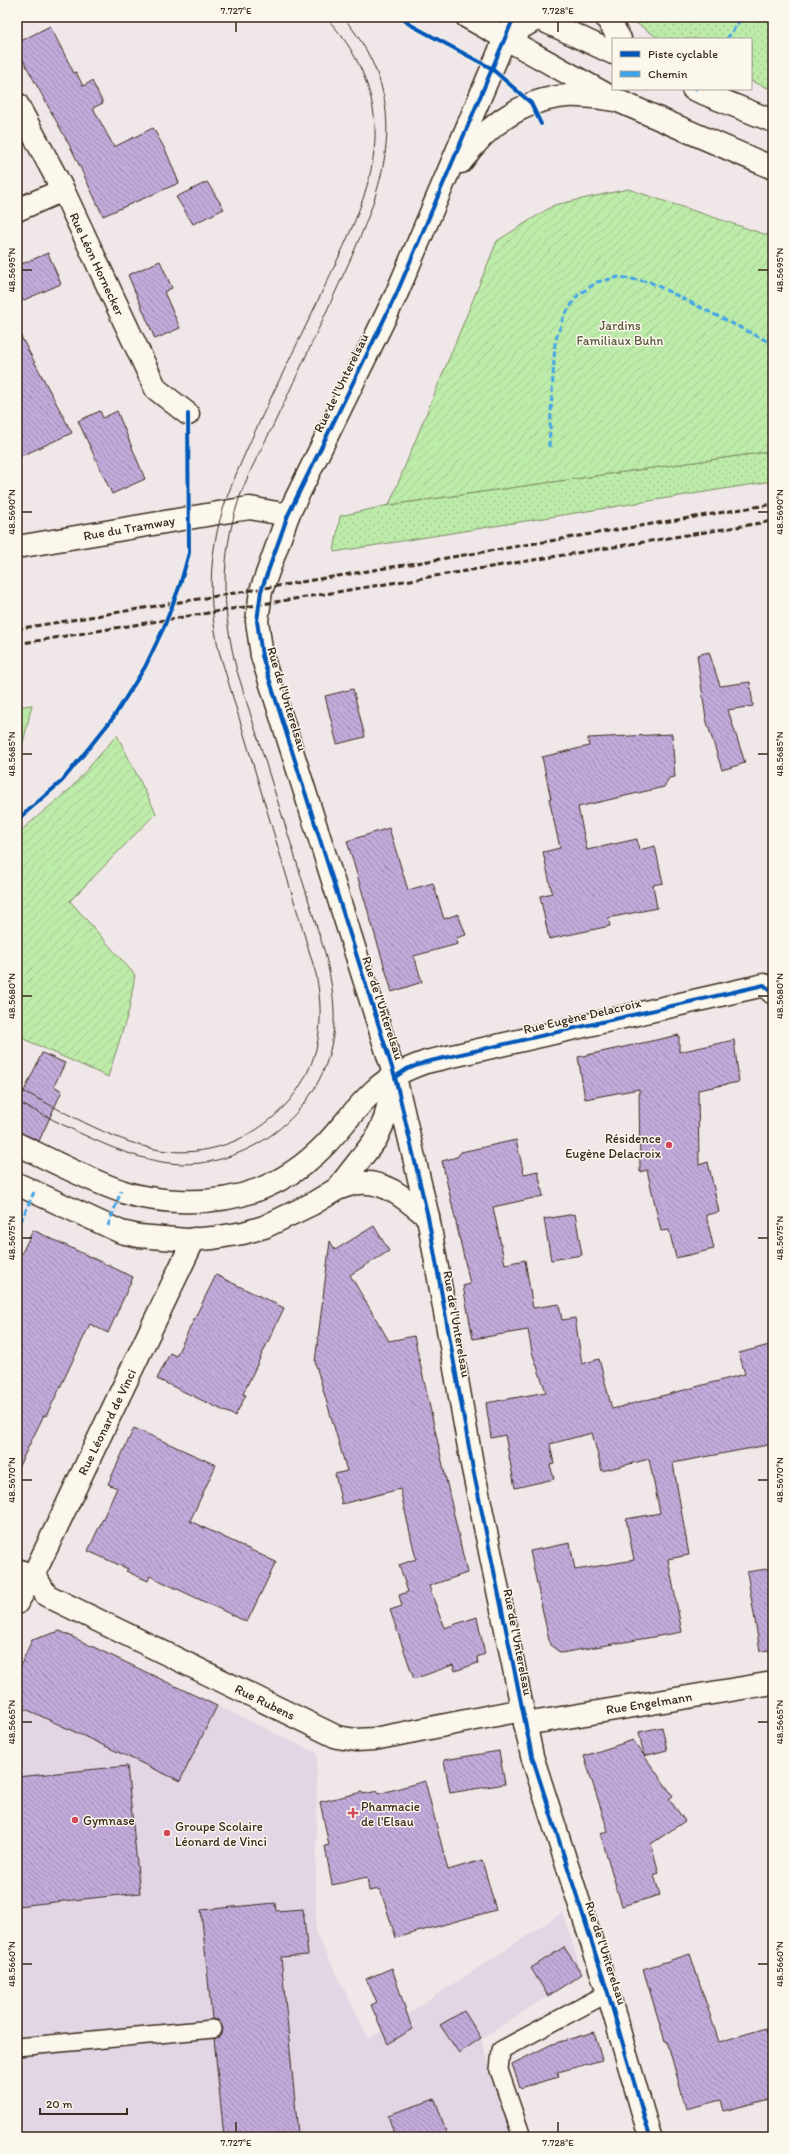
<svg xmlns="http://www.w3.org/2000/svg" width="790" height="2154" font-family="Itim,sans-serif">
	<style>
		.built { fill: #e2d6e4 }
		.grass { fill: url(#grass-dots); stroke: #7c8a64 }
		.garden { fill: url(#garden-furrows); stroke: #7c8a64 }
		.building { fill: url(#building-back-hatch); stroke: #3b2a1e }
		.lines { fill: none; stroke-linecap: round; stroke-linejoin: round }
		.service-casing { stroke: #3b2a1e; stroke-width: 20 }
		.minor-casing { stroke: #3b2a1e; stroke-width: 25 }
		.secondary-casing { stroke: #3b2a1e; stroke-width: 25 }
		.trunk-casing { stroke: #3b2a1e; stroke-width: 25 }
		.service { stroke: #fbf7ec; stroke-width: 17 }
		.minor { stroke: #fbf7ec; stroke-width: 22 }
		.secondary { stroke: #fbf7ec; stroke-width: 22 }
		.trunk { stroke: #fbf7ec; stroke-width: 22 }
		.tram { stroke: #3b2a1e; stroke-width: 1 }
		.rail { stroke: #3b2a1e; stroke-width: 3; stroke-dasharray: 6 3; stroke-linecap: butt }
		.quiet { stroke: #3fa3ea; stroke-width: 3; stroke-dasharray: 6 3; stroke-linecap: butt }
		.cycleway-casing { stroke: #fbf7ec; stroke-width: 6 }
		.cycleway { stroke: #0057b8; stroke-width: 4 }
		.ticks { fill: none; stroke: #3b2a1e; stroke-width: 1.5 }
		.poi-dot { fill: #d1495b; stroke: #fbf7ec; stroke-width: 1.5 }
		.labels { text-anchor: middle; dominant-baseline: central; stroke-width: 3; stroke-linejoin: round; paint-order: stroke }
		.street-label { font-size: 13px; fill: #3b2a1e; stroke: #fbf7ec }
		.park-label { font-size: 13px; fill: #5c5a41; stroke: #fbf7ec }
		.poi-label { font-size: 13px; fill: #3b2a1e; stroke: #fbf7ec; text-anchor: start }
		.neatline { fill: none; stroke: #3b2a1e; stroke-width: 1.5 }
		.ticks-label { font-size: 10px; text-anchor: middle; fill: #3b2a1e }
	</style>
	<defs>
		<pattern id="grass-dots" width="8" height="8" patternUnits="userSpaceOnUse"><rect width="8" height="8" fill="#bdeba9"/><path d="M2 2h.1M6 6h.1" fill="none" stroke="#a3ca91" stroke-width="1.8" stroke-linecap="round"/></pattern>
		<pattern id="garden-furrows" width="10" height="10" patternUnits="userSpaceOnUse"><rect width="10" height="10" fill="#bdeba9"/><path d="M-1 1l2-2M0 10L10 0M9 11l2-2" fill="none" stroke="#a3ca91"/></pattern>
		<pattern id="building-back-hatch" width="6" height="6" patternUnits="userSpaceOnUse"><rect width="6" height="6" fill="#c2abda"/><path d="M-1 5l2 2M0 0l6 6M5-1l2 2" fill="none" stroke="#9f8bb0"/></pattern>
	</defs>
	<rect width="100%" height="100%" fill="#f0e8e8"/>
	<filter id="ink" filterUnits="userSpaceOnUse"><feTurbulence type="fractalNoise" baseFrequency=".025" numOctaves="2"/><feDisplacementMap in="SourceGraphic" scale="8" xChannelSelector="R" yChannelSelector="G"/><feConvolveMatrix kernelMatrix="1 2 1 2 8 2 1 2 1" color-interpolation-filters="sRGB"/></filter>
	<g filter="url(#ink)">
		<path class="built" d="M60 1631 317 1753 316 1933 369 2039 563 1912 582 1974 481 2039 515 2137H17V1673L32 1640Z"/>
		<g class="grass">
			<path d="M627 17H773V90L751 81V39H660Z"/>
			<path d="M773 451V481L334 552 340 516 389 505Z"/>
		</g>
		<g class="garden">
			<path d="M628 189 773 237V451L389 505 497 241 554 205Z"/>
			<path d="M32 705 17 768V707Z"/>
			<path d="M117 735 156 813 70 901 135 975 129 1010 108 1077 17 1036V834L71 788Z"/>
		</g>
		<g class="building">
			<path d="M50 26 74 73 76 72 83 86 92 81 103 103 93 108 114 147 153 128 166 151 179 183 103 216 73 152 17 49V43Z"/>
			<path d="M207 182 224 209 193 224 176 197Z"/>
			<path d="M48 253 61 284 17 303V266Z"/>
			<path d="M160 261 172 288 164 292 180 328 155 339 128 275Z"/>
			<path d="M17 329 72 433 17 458Z"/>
			<path d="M100 411 103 418 117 411 145 479 112 494 78 421Z"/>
			<path d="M709 652 720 686 750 682 753 706 728 710 745 763 722 770 706 719 697 655Z"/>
			<path d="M353 689 365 737 337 744 325 696Z"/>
			<path d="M672 734 675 777 669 778 664 787 578 807 587 850 637 839 639 850 655 846 663 883 653 885 657 908 608 918 610 926 549 939 540 896 552 893 543 852 560 848 549 799H551L542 757 589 746 588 738Z"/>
			<path d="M389 828 408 890 433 883 444 919 458 914 466 935 456 938 458 944 414 956 422 982 392 992 347 841Z"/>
			<path d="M679 1035V1052L734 1040 739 1082 698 1090 699 1165 708 1162 719 1212 706 1215 714 1249 676 1258 669 1230 661 1231 647 1170 640 1172 639 1089 585 1099 578 1057Z"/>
			<path d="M42 1053 65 1063 54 1086 62 1091 39 1141 17 1131V1106Z"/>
			<path d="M516 1140 524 1174 538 1171 543 1196 493 1207 505 1264 525 1260 533 1308 559 1304 562 1320 575 1318 582 1364 599 1359 612 1409 745 1374 739 1353 773 1344V1444L673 1463 689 1555 668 1559 682 1632 561 1653 550 1645 530 1551 570 1543 575 1570 634 1560 626 1519 660 1513 649 1459 602 1471 592 1433 550 1444 554 1464 550 1465 554 1479 515 1488 505 1435 491 1438 486 1403 546 1392 532 1352 528 1330 473 1339 463 1286 470 1284 442 1161 457 1157 461 1152Z"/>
			<path d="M575 1214 582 1255 551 1260 544 1219Z"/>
			<path d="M374 1226 389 1251 350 1275 389 1341 414 1336 467 1573 429 1586 444 1628 477 1617 485 1654 477 1657 478 1663 455 1671 453 1665 414 1679 390 1610 402 1606 399 1595 408 1592 399 1565 416 1559 400 1489 342 1504 335 1474 347 1471 315 1362 330 1241 335 1250Z"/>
			<path d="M33 1230 133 1277 108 1333 90 1324 56 1396 46 1416 44 1415 17 1470V1263Z"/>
			<path d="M216 1275 284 1308 243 1394 246 1395 235 1416 157 1379 170 1353 176 1356Z"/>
			<path d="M134 1428 216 1465 190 1521 276 1562 247 1622 150 1576 148 1581 126 1571 128 1569 88 1551 117 1488 108 1484Z"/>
			<path d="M773 1568V1650L760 1651 747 1572Z"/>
			<path d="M60 1631 217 1706 180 1781 17 1705V1673L32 1640Z"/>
			<path d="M662 1727 667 1750 644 1756 639 1732Z"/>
			<path d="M633 1740 673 1796 669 1799 685 1821 651 1844 659 1873 654 1875 660 1895 622 1906 600 1833 608 1831 584 1756Z"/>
			<path d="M499 1751 505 1784 450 1793 444 1760Z"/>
			<path d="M127 1766 140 1893 17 1906V1777Z"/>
			<path d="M425 1781 448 1870 482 1860 496 1910 396 1938 380 1889 369 1891 367 1877 332 1885 325 1846 329 1845 320 1802 362 1792 363 1794 378 1791V1794Z"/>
			<path d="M275 1903 276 1911 303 1909 308 1955 281 1957 298 2133 253 2137H224L214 2039 222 2034 223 2028 218 2020 212 2019 201 1910Z"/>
			<path d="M564 1947 582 1974 548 1996 531 1968Z"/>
			<path d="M690 1954 719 2042 766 2028 773 2066V2098L724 2111 721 2100 686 2109 667 2041H665L643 1969Z"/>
			<path d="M392 1968 412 2029 388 2044 371 2005 377 2002 366 1979Z"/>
			<path d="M464 2011 481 2038 459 2053 440 2025Z"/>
			<path d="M594 2032 602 2060 558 2072 559 2077 520 2088 512 2064 552 2044Z"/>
			<path d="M435 2099 448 2137H395L388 2115Z"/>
		</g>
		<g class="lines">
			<g class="service-casing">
				<g id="service">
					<path d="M17 1567 34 1574"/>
					<path d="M17 2047 213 2029"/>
					<path d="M522 2137 499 2070 501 2050 608 1993"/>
				</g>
			</g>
			<g class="minor-casing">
				<g id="minor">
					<path d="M514 17 396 295 288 515 261 591 257 621 262 656 395 1077 428 1217 472 1464 532 1756 608 1993 650 2137"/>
					<path d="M17 104 63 190 156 389 188 414"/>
					<path d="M461 162C487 125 522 100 567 96 583 95 600 98 616 100"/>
					<path d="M17 210 63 190"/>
					<path d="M17 547 236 510 250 508 288 515"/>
					<path d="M17 1144C51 1160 86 1179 121 1191 139 1198 159 1200 178 1201 236 1204 284 1187 325 1145 342 1127 357 1106 376 1089 389 1076 409 1068 426 1062L764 985 773 993"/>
					<path d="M17 1184 121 1232 139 1236 187 1240 213 1238 243 1233 264 1227 312 1204 337 1189 376 1139 385 1119 394 1080"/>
					<path d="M337 1189C344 1187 352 1183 359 1183 386 1180 408 1201 428 1217"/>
					<path d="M34 1574 46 1595 337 1737 356 1740 374 1739 522 1710"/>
					<path d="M17 1603 34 1574 194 1239"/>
					<path d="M525 1724 773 1683"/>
				</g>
			</g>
			<g class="secondary-casing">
				<g id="secondary">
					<path d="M467 17 616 100 773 168"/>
					<path d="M536 17 613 53"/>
					<path d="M693 89 773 121"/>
				</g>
			</g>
			<g class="trunk-casing">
				<g id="trunk">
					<path d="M606 17 620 39"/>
					<path d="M505 37 540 17"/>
				</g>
			</g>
			<use href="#service" class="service"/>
			<use href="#minor" class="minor"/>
			<use href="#secondary" class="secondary"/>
			<use href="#trunk" class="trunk"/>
			<g class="tram">
				<path d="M17 1088C58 1108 110 1140 155 1149 225 1164 298 1118 316 1049 322 1024 321 1000 316 974L219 651C206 594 209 544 230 489 257 422 291 358 322 292 344 246 373 191 375 139 377 95 357 48 325 17"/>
				<path d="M17 1102C64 1124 111 1153 162 1162 237 1175 316 1120 331 1046 338 1015 332 984 325 953L237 671C223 615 220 568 235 512 243 483 258 455 272 428 293 384 314 339 334 295 379 198 422 110 343 17"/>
			</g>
			<g class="rail">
				<path d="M17 629 773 504"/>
				<path d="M17 644 773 521"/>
			</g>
			<g class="quiet">
				<path d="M727 39 742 17"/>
				<path d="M695 90 696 89"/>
				<path d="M549 447 555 342 564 316 578 295 597 282 619 277 650 282 773 344"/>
				<path d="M108 1226 121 1191"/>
				<path d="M17 1230 34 1192"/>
			</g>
			<g class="cycleway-casing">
				<g id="cycleway">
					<path d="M401 17 409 24 491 68 531 103 541 124"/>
					<path d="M514 17 396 295 288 515 261 591 257 621 262 656 395 1077 428 1217 472 1464 532 1756 608 1993 650 2137"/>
					<path d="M17 820 62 781 113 718 145 667 164 627 180 585 189 553 188 414"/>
					<path d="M395 1077 407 1069 426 1062 764 985 773 993"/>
				</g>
			</g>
			<use href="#cycleway" class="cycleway"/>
		</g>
	</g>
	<path class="ticks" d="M236 22V32M558 22V32M22 270H32M758 270H768M22 512H32M758 512H768M22 754H32M758 754H768M22 996H32M758 996H768M22 1238H32M758 1238H768M22 1480H32M758 1480H768M22 1722H32M758 1722H768M22 1964H32M758 1964H768M236 2122V2132M558 2122V2132"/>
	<g class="poi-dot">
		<circle cx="669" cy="1145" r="4"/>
		<path d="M351 1807h4v4h4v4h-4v4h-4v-4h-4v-4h4z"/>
		<circle cx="75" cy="1820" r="4"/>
		<circle cx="167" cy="1833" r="4"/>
	</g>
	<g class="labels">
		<g class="street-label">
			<text transform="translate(97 264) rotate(65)">Rue Léon Hornecker</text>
			<text transform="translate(341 383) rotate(-64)">Rue de l'Unterelsau</text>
			<text transform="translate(129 528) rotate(-10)">Rue du Tramway</text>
			<text transform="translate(287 699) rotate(73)">Rue de l'Unterelsau</text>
			<text transform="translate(383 1008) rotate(72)">Rue de l'Unterelsau</text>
			<text transform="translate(582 1016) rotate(-13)">Rue Eugène Delacroix</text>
			<text transform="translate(457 1324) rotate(80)">Rue de l'Unterelsau</text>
			<text transform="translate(107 1422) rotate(-64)">Rue Léonard de Vinci</text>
			<text transform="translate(518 1642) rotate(79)">Rue de l'Unterelsau</text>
			<text transform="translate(265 1702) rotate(26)">Rue Rubens</text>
			<text transform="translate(649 1703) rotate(-9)">Rue Engelmann</text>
			<text transform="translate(606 1953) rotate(72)">Rue de l'Unterelsau</text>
		</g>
		<g class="park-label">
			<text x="620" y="325">Jardins<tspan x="620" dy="15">Familiaux Buhn</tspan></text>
		</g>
		<g class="poi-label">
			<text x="661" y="1138" text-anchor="end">Résidence<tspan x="661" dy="15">Eugène Delacroix</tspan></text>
			<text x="361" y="1806">Pharmacie<tspan x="361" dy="15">de l'Elsau</tspan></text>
			<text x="83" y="1820">Gymnase</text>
			<text x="175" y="1826">Groupe Scolaire<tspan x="175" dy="15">Léonard de Vinci</tspan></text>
		</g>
	</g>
	<rect width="790" height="2154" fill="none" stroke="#fbf7ec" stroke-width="44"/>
	<rect x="612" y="38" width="140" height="52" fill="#fbf7ec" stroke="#aea59a"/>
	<rect x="620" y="51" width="20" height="6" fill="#0057b8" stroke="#aea59a"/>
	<text x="648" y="58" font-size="12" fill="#3b2a1e">Piste cyclable</text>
	<rect x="620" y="71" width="20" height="6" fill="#3fa3ea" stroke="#aea59a"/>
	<text x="648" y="78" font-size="12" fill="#3b2a1e">Chemin</text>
	<path d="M40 2108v6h87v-6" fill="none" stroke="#3b2a1e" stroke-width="2"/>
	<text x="46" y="2108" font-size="12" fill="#3b2a1e" stroke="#fbf7ec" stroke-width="3" paint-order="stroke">20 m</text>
	<rect x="22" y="22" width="746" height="2110" class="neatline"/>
	<g class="ticks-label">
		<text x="236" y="14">7.727°E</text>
		<text x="558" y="14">7.728°E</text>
		<text transform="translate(11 270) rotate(-90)" y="4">48.5695°N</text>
		<text transform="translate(779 270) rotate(-90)" y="4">48.5695°N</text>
		<text transform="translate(11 512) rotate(-90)" y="4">48.5690°N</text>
		<text transform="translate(779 512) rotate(-90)" y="4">48.5690°N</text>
		<text transform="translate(11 754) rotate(-90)" y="4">48.5685°N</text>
		<text transform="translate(779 754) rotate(-90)" y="4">48.5685°N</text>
		<text transform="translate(11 996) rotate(-90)" y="4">48.5680°N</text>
		<text transform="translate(779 996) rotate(-90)" y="4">48.5680°N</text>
		<text transform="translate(11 1238) rotate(-90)" y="4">48.5675°N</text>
		<text transform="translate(779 1238) rotate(-90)" y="4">48.5675°N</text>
		<text transform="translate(11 1480) rotate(-90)" y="4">48.5670°N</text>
		<text transform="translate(779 1480) rotate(-90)" y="4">48.5670°N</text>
		<text transform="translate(11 1722) rotate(-90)" y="4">48.5665°N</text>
		<text transform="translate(779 1722) rotate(-90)" y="4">48.5665°N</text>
		<text transform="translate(11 1964) rotate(-90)" y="4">48.5660°N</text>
		<text transform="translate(779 1964) rotate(-90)" y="4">48.5660°N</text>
		<text x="236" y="2146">7.727°E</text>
		<text x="558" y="2146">7.728°E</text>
	</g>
</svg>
